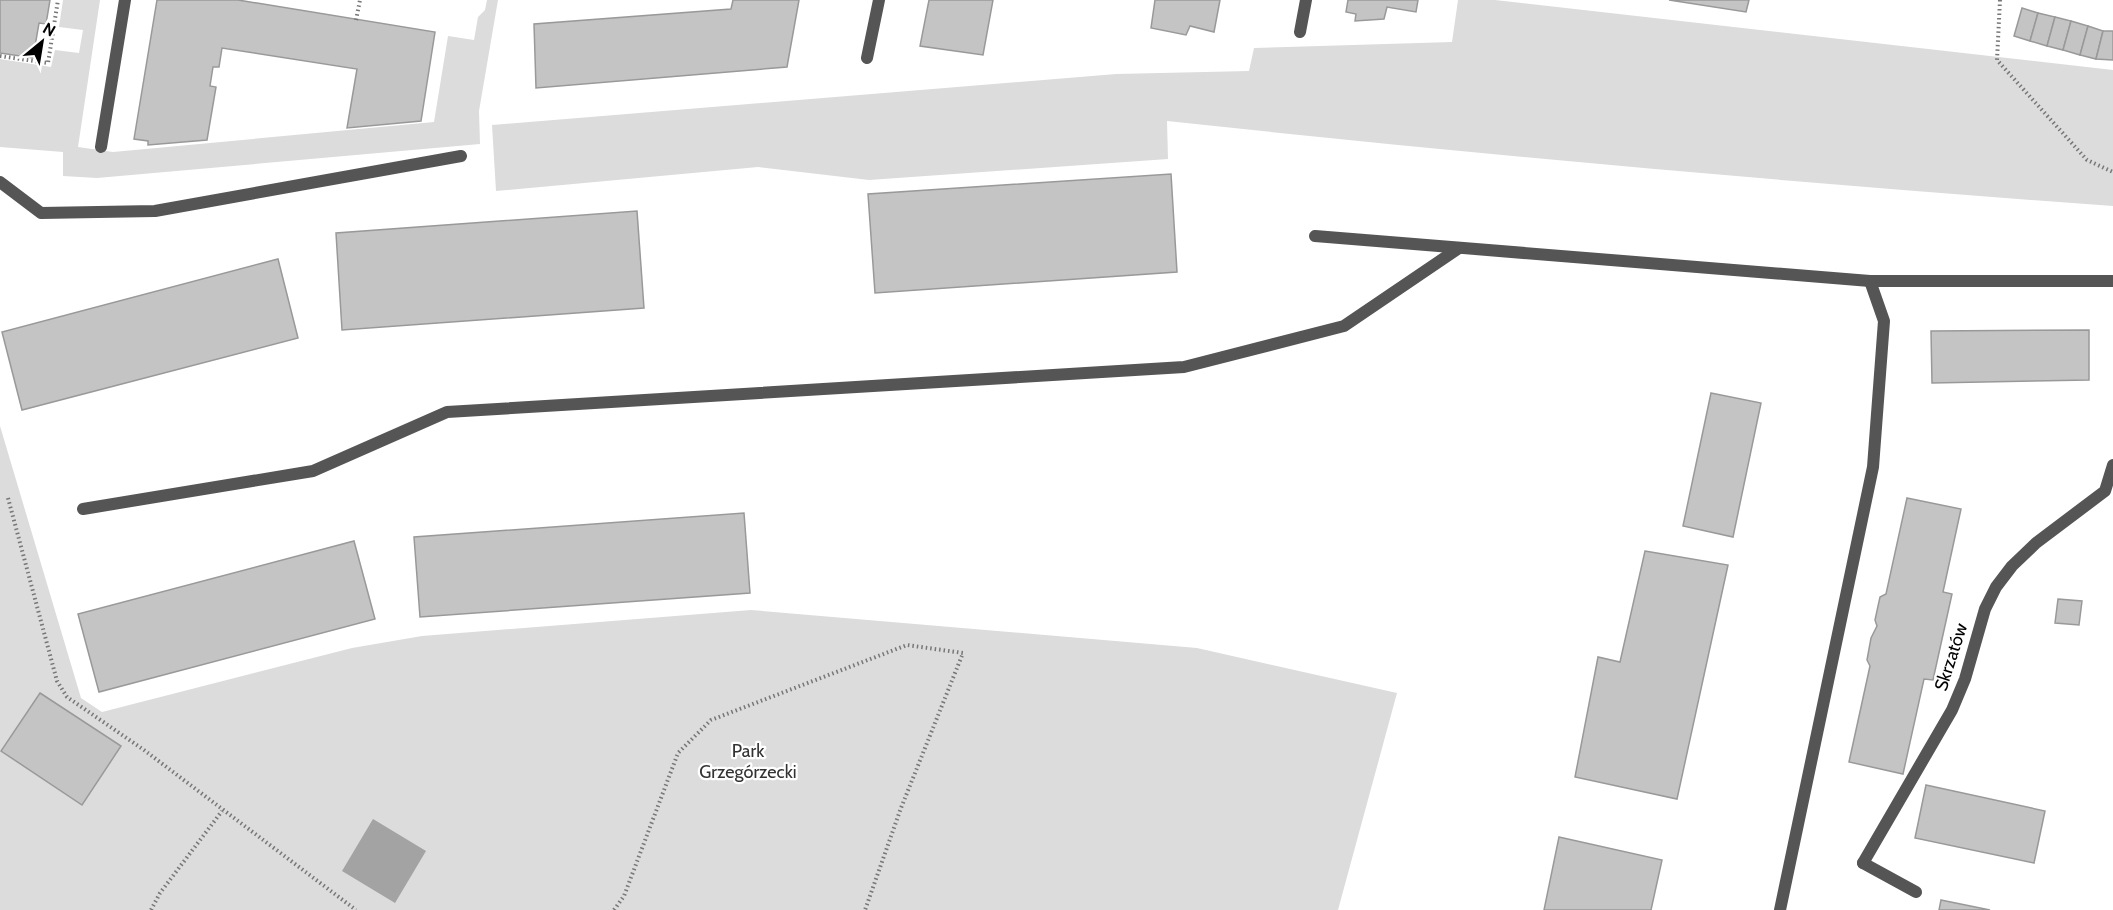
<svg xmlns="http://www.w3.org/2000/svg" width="2113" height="910" font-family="Cabin,sans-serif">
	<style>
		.green { fill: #dcdcdc }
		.water { fill: #a3a3a3 }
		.building { fill: #c4c4c4; stroke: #999; stroke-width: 1.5 }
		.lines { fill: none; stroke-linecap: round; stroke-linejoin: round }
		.path { stroke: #777; stroke-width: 4; stroke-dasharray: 1.5 3; stroke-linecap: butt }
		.lane { stroke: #555; stroke-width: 12 }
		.street { stroke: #555; stroke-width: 12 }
		.labels { text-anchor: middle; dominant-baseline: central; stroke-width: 4.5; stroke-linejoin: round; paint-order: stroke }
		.street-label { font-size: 18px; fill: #000; stroke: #fff }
		.park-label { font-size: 18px; fill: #333; stroke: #fff }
	</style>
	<rect width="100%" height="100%" fill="#fff"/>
	<g class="green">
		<path d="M63 0H100L78 147 113 152 434 122 448 36 474 40 478 17 485 10 487 0H498L479 111 480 144 97 178 63 176V152L0 147V59L51 67 55 50 79 53 83 30 59 27Z"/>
		<path d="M1458 0H1495L2113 70V206C1797 183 1482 155 1167 121L1168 159 869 180 758 167 496 191 492 125 1116 74 1249 71 1254 48 1452 42Z"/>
		<path d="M0 426 81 698 102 712 352 648 422 636 751 610 1197 648 1397 693 1338 910H0Z"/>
	</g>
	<path class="water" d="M373 819 426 851 395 903 342 871Z"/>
	<g class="building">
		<path d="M0 0H50L46 24 39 23 33 58 0 53Z"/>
		<path d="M157 0H238L435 32 421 121 347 128 357 69 222 48 219 67H213L210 86 216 87 207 140 148 145V141L134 139Z"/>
		<path d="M733 0H799L787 67 536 88 534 24 731 9Z"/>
		<path d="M929 0H993L983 55 920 46Z"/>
		<path d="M1155 0H1220L1214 32 1190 26 1186 35 1151 28Z"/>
		<path d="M1348 0H1418L1416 12 1387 7 1384 19 1355 21 1356 14 1346 12Z"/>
		<path d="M1669 0H1749L1746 12Z"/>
		<path d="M2022 8 2038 13 2030 41 2014 36Z"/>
		<path d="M2038 13 2055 17 2047 46 2030 41Z"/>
		<path d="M2055 17 2071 21 2063 50 2047 46Z"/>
		<path d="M2071 21 2088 26 2080 55 2063 50Z"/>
		<path d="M2088 26 2103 31 2096 59 2080 55Z"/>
		<path d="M2103 31H2113V60L2096 59Z"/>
		<path d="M1171 174 1177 272 875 293 868 194Z"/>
		<path d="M637 211 644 308 342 330 336 233Z"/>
		<path d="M278 259 298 338 22 410 2 332Z"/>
		<path d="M2089 330V380L1932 383 1931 331Z"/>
		<path d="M1711 393 1761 403 1733 537 1683 526Z"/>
		<path d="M1907 498 1961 509 1943 592 1952 594 1933 680 1924 679 1903 774 1849 762 1870 666 1867 660 1871 638 1877 626 1875 620 1880 597 1886 594Z"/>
		<path d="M744 513 750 593 420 617 414 537Z"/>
		<path d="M354 541 375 619 99 692 78 614Z"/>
		<path d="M1645 551 1728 565 1677 799 1575 777 1598 657 1620 662Z"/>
		<path d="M2058 599 2082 601 2079 625 2055 623Z"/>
		<path d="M40 693 121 746 82 805 1 751Z"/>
		<path d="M1926 785 2045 811 2034 863 1915 838Z"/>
		<path d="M1559 837 1662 860 1651 910H1544Z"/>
		<path d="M1941 900 1990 910H1939Z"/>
	</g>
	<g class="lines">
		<g class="path">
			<path d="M2000 0 1997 60 2087 160 2113 172"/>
			<path d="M356 20 360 0"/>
			<path d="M0 56 48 63 58 0"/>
			<path d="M8 498 57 681 67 697 144 750 356 910"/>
			<path d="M151 910 160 893 222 811"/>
			<path d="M614 910 624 896 678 753 711 720 907 645 963 653 901 808 865 910"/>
		</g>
		<g class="lane">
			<path d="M1300 32 1306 0"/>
			<path d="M867 58 879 0"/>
			<path d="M101 147 125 0"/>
			<path d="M0 182 41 213 155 211 461 156"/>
			<path d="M1315 236 1870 281H2113"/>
			<path d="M83 509 313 471 447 412 1184 367 1344 326 1459 248"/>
			<path d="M1863 863 1916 892"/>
			<path d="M1780 910 1873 467 1884 321 1870 281"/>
		</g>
		<path class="street" d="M1863 863 1952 710 1965 679 1985 609 1996 587 2012 566 2036 543 2105 491 2113 465"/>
	</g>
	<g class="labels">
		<g class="street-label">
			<text transform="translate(1951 657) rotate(-72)">Skrzatów</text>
		</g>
		<g class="park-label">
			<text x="748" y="751">Park<tspan x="748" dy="21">Grzegórzecki</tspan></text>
		</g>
	</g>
	<g transform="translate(42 42) rotate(30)" stroke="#ffffff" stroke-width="4.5" paint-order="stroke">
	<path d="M0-4.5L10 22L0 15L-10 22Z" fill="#000000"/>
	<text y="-9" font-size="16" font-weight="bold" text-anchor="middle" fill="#000000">N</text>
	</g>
</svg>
